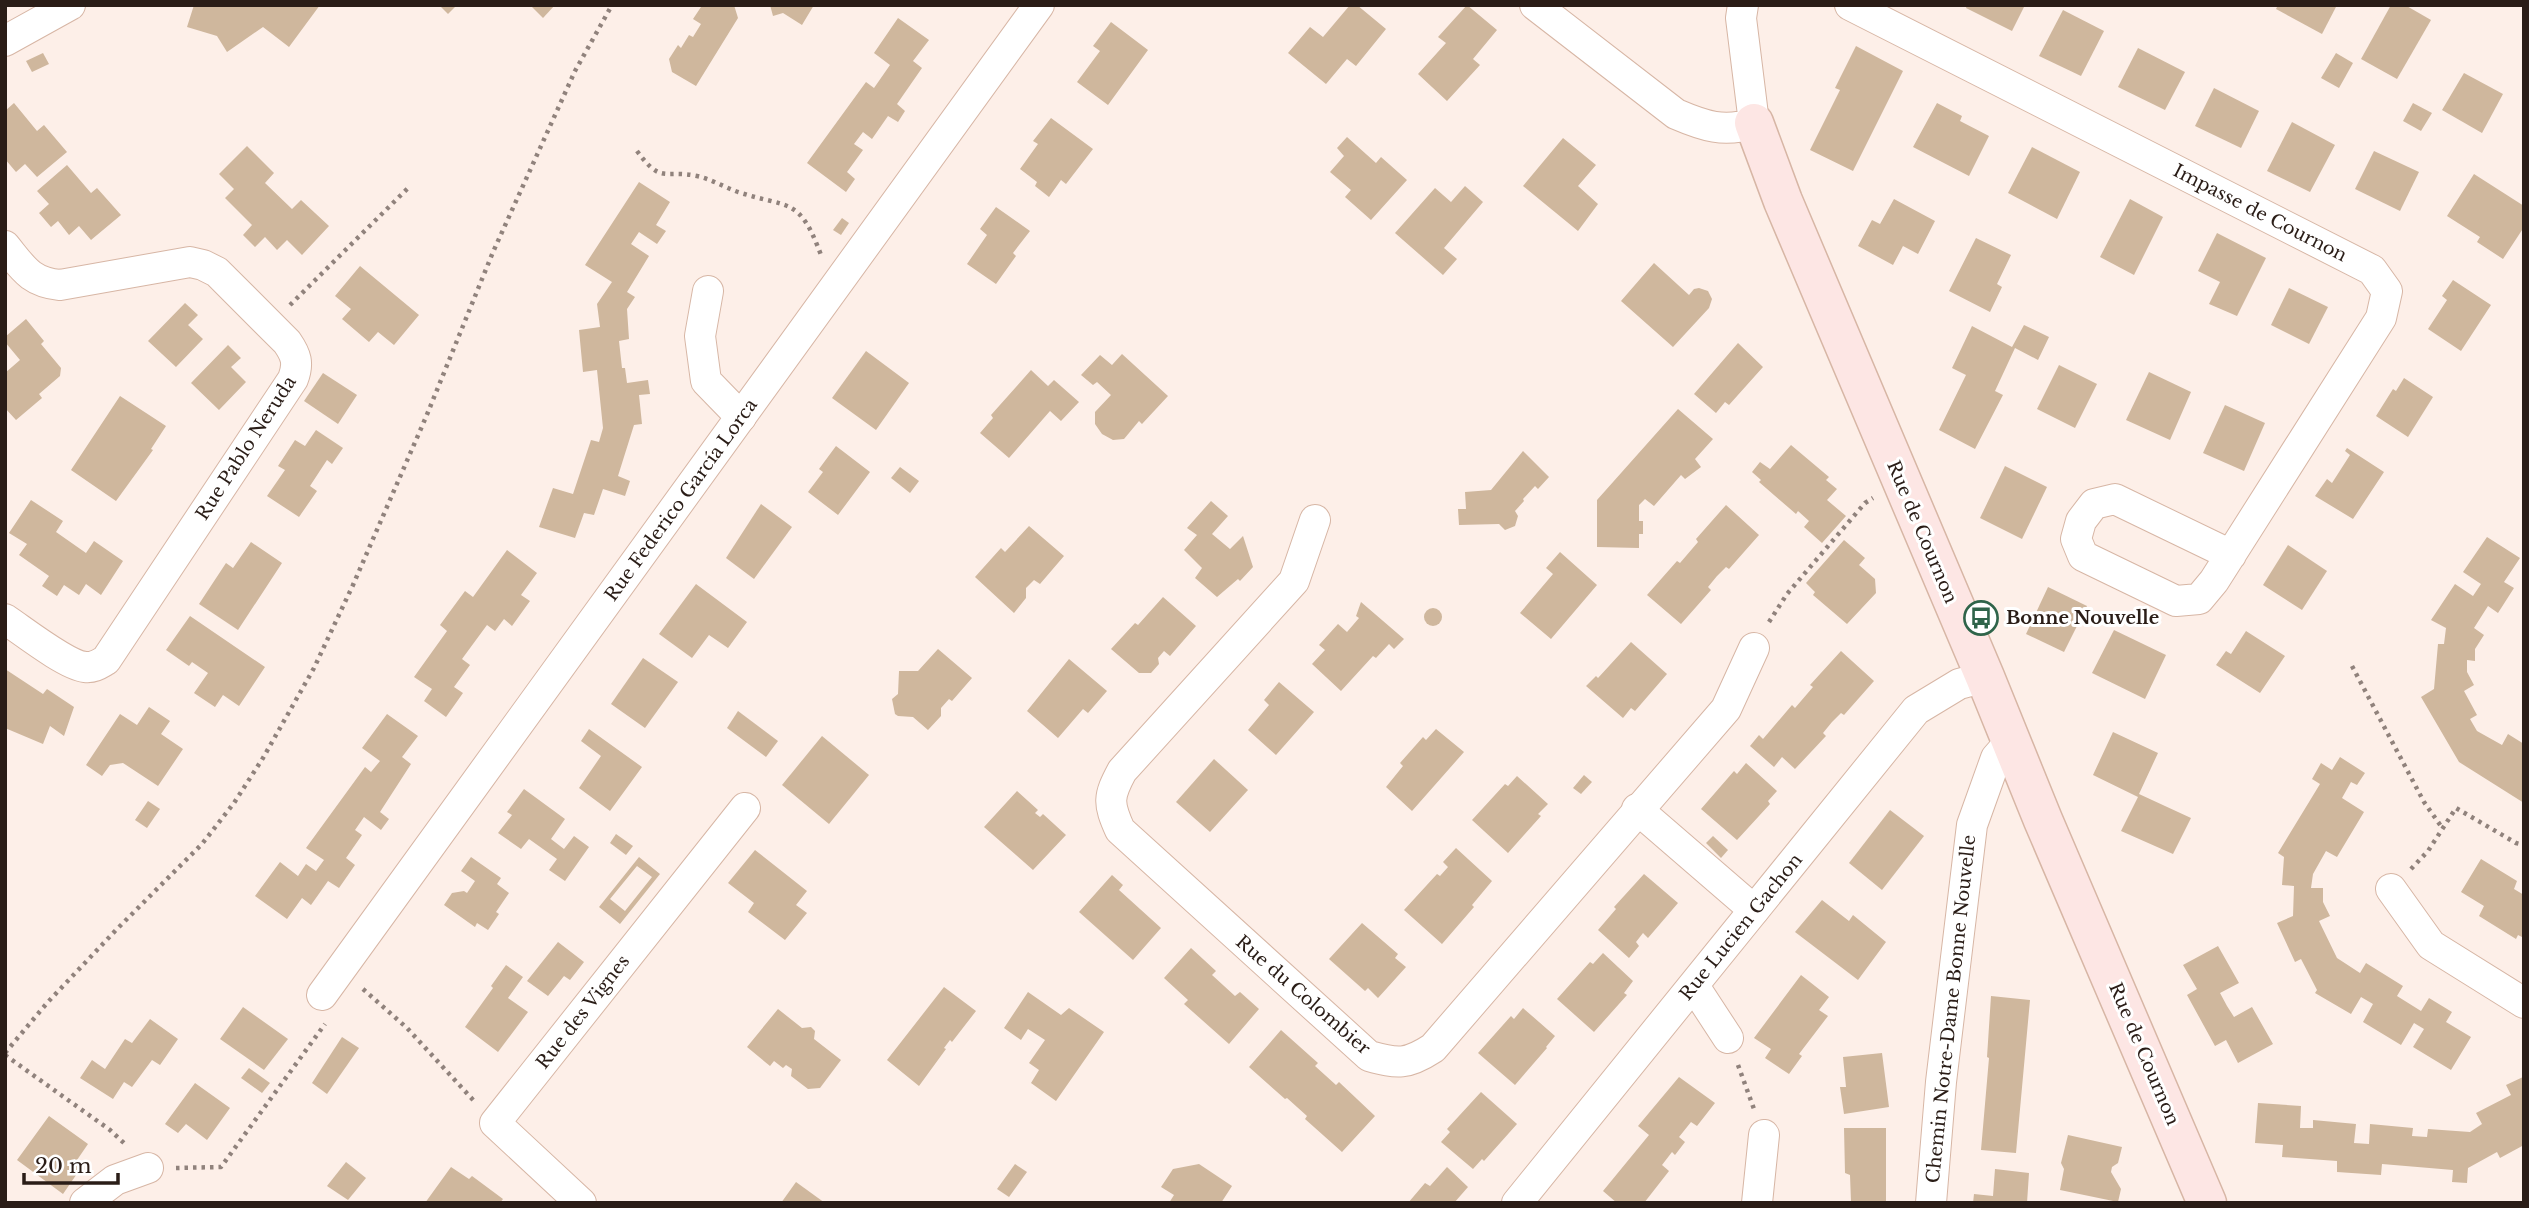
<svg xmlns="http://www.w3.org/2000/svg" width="2529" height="1208" font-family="'Libre Baskerville',serif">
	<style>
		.building { fill: #cfb79d; fill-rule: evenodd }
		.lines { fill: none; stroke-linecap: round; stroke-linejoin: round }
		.street-casing { stroke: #d7b6a5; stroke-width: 32 }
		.secondary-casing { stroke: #d7b6a5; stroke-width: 41 }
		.path { stroke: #90827c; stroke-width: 4.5; stroke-dasharray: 3.5 5; stroke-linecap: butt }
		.street { stroke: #fff; stroke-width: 30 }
		.secondary { stroke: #fde6e4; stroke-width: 38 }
		.labels { text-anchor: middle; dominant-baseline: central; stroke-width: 6; stroke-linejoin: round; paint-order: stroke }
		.street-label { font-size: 18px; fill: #2a1d17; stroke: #fff }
		.poi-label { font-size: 18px; font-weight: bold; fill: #2a1d17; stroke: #fff; text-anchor: start }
	</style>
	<rect width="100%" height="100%" fill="#fdefe8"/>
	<g class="building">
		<path d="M194 5H320L289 47 263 27 227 52 217 36 187 27Z"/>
		<path d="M439 5H457L448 14Z"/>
		<path d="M530 5H555L543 18Z"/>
		<path d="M706 5H734L738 18 696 86 672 72 669 59 678 45 681 48 689 35 693 37 701 24 693 19 701 7Z"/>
		<path d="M770 5H814L802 25 783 13 773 16Z"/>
		<path d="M1350 5H1357L1386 29 1356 66 1347 59 1326 84 1288 53 1310 27 1323 37Z"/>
		<path d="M1467 5 1497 30 1473 59 1480 65 1447 101 1418 74 1446 43 1438 37Z"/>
		<path d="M1967 5H2025L2012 31 1966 8Z"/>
		<path d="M2278 5H2337L2322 34 2276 9Z"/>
		<path d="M2391 5H2405L2431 20 2397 79 2361 59Z"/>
		<path d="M2063 10 2104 31 2081 76 2039 56Z"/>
		<path d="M898 18 929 40 913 61 922 68 897 104 905 111 898 122 888 116 872 139 863 132 854 144 863 150 847 172 855 179 846 192 807 163 866 82 874 88 890 65 874 53Z"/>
		<path d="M1111 22 1148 50 1108 105 1077 82 1100 51 1093 46Z"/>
		<path d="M1856 46 1903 71 1853 171 1810 150 1840 90 1835 88Z"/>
		<path d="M2138 48 2185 72 2165 110 2118 87Z"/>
		<path d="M43 53 49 64 32 72 26 61Z"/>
		<path d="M2336 53 2353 63 2339 88 2321 78Z"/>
		<path d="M2464 73 2503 94 2482 133 2442 110Z"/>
		<path d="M2214 88 2259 111 2241 148 2195 126Z"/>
		<path d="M14 103 37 131 44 125 67 152 37 177 25 164 16 172 5 159V111Z"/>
		<path d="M1937 103 1962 116 1960 121 1989 136 1969 176 1913 147Z"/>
		<path d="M2413 103 2432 113 2421 131 2403 121Z"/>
		<path d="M1051 118 1093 149 1066 184 1061 180 1049 197 1035 186 1037 182 1020 169 1038 144 1033 141Z"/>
		<path d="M2292 122 2335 145 2310 192 2267 171Z"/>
		<path d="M1347 137 1376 163 1381 157 1407 180 1371 220 1345 197 1351 190 1330 172 1344 156 1337 148Z"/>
		<path d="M1563 138 1596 165 1578 186 1598 204 1578 231 1523 186Z"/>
		<path d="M247 146 274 173 265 183 292 209 301 200 329 226 302 255 287 240 277 250 265 237 255 247 243 235 252 225 225 198 234 189 219 174Z"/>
		<path d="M2032 147 2080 172 2057 219 2008 193Z"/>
		<path d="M2374 151 2419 172 2400 211 2355 189Z"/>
		<path d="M67 165 91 193 97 188 121 215 91 240 79 226 69 235 58 221 51 227 39 213 49 204 37 191Z"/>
		<path d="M2474 174 2524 206V227L2503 259 2477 242 2480 237 2447 216Z"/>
		<path d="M639 182 670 202 656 225 666 231 657 244 639 232 631 244 649 256 627 292 635 297 627 309 629 339 619 341 622 368H625L627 383 648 380 650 394 639 395 642 424 634 425 618 476 630 481 625 496 603 489 594 515 584 513 575 538 539 527 553 488 573 494 591 440 599 442 603 428 597 370 583 372 579 330 600 327 597 304 612 282 585 265Z"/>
		<path d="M1465 186 1483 202 1444 248 1457 259 1443 275 1395 233 1435 188 1451 202Z"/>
		<path d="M1894 199 1935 221 1918 254 1903 246 1893 265 1858 246 1872 220 1880 224Z"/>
		<path d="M2130 199 2163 217 2134 275 2100 257Z"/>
		<path d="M996 207 1030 231 1013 253 1016 256 996 284 967 264 987 235 980 229Z"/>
		<path d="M842 218 849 223 841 235 833 230Z"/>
		<path d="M2217 233 2266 258 2237 316 2209 304 2220 282 2198 271Z"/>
		<path d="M1976 238 2011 255 1997 284 2002 287 1990 312 1949 291Z"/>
		<path d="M1654 263 1689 295 1694 289 1699 288 1708 291 1712 299 1709 308 1673 347 1621 301Z"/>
		<path d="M360 266 419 315 394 345 378 332 369 342 342 319 351 309 335 296Z"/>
		<path d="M2453 280 2491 305 2461 351 2428 329 2447 300 2442 296Z"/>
		<path d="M2289 288 2328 307 2309 344 2271 325Z"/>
		<path d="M185 303 198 315 188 325 203 339 176 367 148 341Z"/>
		<path d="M26 319 44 341 41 344 61 368 60 376 39 394 42 398 16 420 5 408V373L20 360 5 342V337Z"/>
		<path d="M2024 325 2049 337 2038 360 2015 348 1995 391 2003 395 1975 449 1939 430 1966 375 1952 368 1972 326 2012 347Z"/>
		<path d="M1738 343 1763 367 1729 405 1725 402 1716 413 1694 394Z"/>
		<path d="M228 345 241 358 231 367 246 382 219 410 191 383Z"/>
		<path d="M866 351 909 383 876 430 832 398Z"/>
		<path d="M1122 354 1168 396 1142 424 1139 421 1124 439 1113 440 1102 434 1095 424V412L1111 395 1097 382 1093 385 1081 375 1100 355 1112 365Z"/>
		<path d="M2059 365 2097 384 2075 428 2037 409Z"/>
		<path d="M1031 370 1048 386 1054 380 1079 402 1061 421 1050 411 1009 458 980 433 993 418 991 415Z"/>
		<path d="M2149 372 2191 392 2170 440 2126 420Z"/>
		<path d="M323 373 357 395 338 424 304 401Z"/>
		<path d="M2404 378 2433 397 2408 437 2376 416 2393 389 2396 391Z"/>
		<path d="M120 396 166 426 151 449 153 450 116 501 71 470Z"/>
		<path d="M2225 405 2265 423 2244 471 2203 453Z"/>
		<path d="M1678 409 1713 439 1695 459 1701 467 1685 479 1681 475 1654 506 1645 499 1639 505V521H1643V534H1639V548L1597 547V500Z"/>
		<path d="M316 430 343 448 332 464 327 460 310 486 317 491 299 517 267 496 285 470 278 466 295 440 305 446Z"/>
		<path d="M1791 445 1829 477 1826 480 1837 489 1827 500 1846 516 1822 543 1804 527 1809 521 1798 511 1796 514 1759 482 1761 480 1752 472 1760 462 1770 469Z"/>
		<path d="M836 446 870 472 838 515 808 492 823 472 819 469Z"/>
		<path d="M2347 448 2384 472 2353 519 2315 496 2327 479 2332 483 2350 455 2345 451Z"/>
		<path d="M1523 451 1549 477 1538 489 1535 486 1523 499 1524 501 1515 511 1518 516 1515 526 1505 530 1499 524 1459 525 1458 509H1466L1465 492 1491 490Z"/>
		<path d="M2005 466 2047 487 2022 539 1980 518Z"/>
		<path d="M900 467 919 481 910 493 891 478Z"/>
		<path d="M31 500 63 521 56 532 86 553 94 541 123 561 101 595 86 584 79 595 64 585 57 596 42 586 49 576 19 555 27 544 9 533Z"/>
		<path d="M1211 501 1228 516 1212 534 1230 549 1243 536 1253 567 1240 581 1238 579 1217 597 1195 578 1202 568 1184 550 1197 535 1187 528Z"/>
		<path d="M761 504 792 527 754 579 726 558Z"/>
		<path d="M1726 505 1759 535 1729 569 1726 567 1717 576 1708 587 1711 590 1681 624 1647 595 1677 561 1680 563 1698 542 1696 539Z"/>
		<path d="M1029 526 1064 556 1040 584 1034 580 1026 588V598L1014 613 975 577 1001 548 1005 552Z"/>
		<path d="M2487 537 2520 558 2504 582 2514 588 2498 613 2488 606 2474 628 2484 635 2475 649V661L2467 660V672L2474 685 2464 691 2477 715 2470 719 2477 731 2502 745 2508 734 2524 744V803L2459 762 2421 697 2434 689 2438 644H2444L2446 628 2431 620 2455 584 2473 596 2481 584 2463 572Z"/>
		<path d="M1844 540 1865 558 1859 565 1875 579 1876 593 1847 624 1813 595 1815 592 1806 583Z"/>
		<path d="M251 542 282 563 238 630 199 604 226 563 233 568Z"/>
		<path d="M2288 545 2327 571 2302 610 2263 585Z"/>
		<path d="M507 550 537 573 521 595 530 601 512 626 504 619 495 631 487 625 462 659 470 665 454 687 463 693 446 717 424 701 432 689 414 677 447 631 440 625 465 591 473 597Z"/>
		<path d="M1560 552 1597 585 1551 639 1520 613 1553 574 1546 568Z"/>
		<path d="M696 584 747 622 728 648 709 635 692 658 659 634Z"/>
		<path d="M2048 587 2087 606 2064 652 2026 634Z"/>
		<path d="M1163 597 1196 626 1170 656 1164 651 1158 658 1159 664 1151 673H1139L1111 649 1135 623 1138 625Z"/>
		<path d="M1361 602 1404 639 1394 649 1389 644 1376 658 1373 656 1341 691 1312 664 1325 650 1319 645 1338 624 1347 632 1359 618 1356 616Z"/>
		<circle cx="1433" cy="617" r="9"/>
		<path d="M190 616 265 667 239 706 223 695 215 707 194 693 208 673 192 662 189 666 166 650Z"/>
		<path d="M2114 630 2166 655 2145 699 2092 673Z"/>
		<path d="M2246 631 2285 656 2260 693 2216 665 2226 651 2231 654Z"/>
		<path d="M1631 642 1667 674 1635 711 1631 708 1623 718 1586 686 1596 676 1598 678Z"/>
		<path d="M938 649 972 678 952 701 949 699 941 708V716L928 730 913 717 898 716 895 714 892 699 898 694 899 671H918Z"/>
		<path d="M1841 651 1874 681 1844 715 1841 713 1832 722 1823 733 1826 736 1795 769 1782 757 1774 767 1750 746 1759 735 1763 739 1792 705 1795 708 1813 687 1810 685Z"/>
		<path d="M643 658 678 682 645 728 611 704Z"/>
		<path d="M1069 659 1107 691 1088 713 1083 709 1058 738 1027 711Z"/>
		<path d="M5 669 43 694 47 689 74 707 64 736 50 726 43 744 5 728Z"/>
		<path d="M1279 682 1314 712 1276 755 1248 730 1269 705 1264 700Z"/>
		<path d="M149 707 170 721 161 734 183 749 158 786 123 763 110 765 102 776 86 765 120 714 137 725Z"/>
		<path d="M738 711 778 741 766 757 727 728Z"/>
		<path d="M387 714 418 736 402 757 411 764 380 812 389 819 381 830 364 817 355 830 362 835 346 858 355 865 339 888 328 881 311 905 302 898 287 919 255 896 280 862 298 876 306 864 316 871 324 860 306 848 365 767 371 772 380 761 362 748Z"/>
		<path d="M589 729 642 767 610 811 579 788 601 756 581 741Z"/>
		<path d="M1436 729 1464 752 1412 811 1386 787 1403 766 1400 763 1423 737 1426 740Z"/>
		<path d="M2113 732 2158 753 2139 794 2191 818 2173 854 2121 831 2138 797 2093 775Z"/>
		<path d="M822 736 869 775 829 824 782 785Z"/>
		<path d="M2340 757 2365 773 2357 785 2351 782 2342 798 2364 812 2337 857 2326 851 2313 874 2311 888H2323V902L2330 916 2319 921 2337 958 2360 973 2366 963 2403 986 2397 996 2421 1011 2429 998 2452 1012 2446 1022 2471 1037 2451 1070 2413 1047 2424 1029 2414 1023 2401 1045 2363 1022 2373 1004 2361 997 2351 1014 2315 993 2317 990 2301 959 2295 962 2277 923 2293 916 2294 886 2282 885 2284 857 2278 853 2320 784 2312 779 2321 763 2332 770Z"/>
		<path d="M1214 759 1248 790 1210 832 1176 802Z"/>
		<path d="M1746 763 1777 791 1768 801 1770 804 1737 840 1701 809 1734 771 1737 774Z"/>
		<path d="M1584 775 1592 782 1581 794 1573 788Z"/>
		<path d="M1517 776 1548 804 1538 814 1541 816 1508 853 1472 820 1505 784 1508 786Z"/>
		<path d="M524 789 565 819 551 839 564 849 574 836 589 847 565 881 549 870 557 859 529 839 521 849 498 833 512 815 507 812Z"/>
		<path d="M1017 791 1038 810 1035 813 1040 817 1043 814 1066 835 1033 870 984 827Z"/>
		<path d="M148 801 160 809 147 828 135 820Z"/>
		<path d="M1890 810 1924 836 1882 890 1849 863Z"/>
		<path d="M616 834 633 846 626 855 610 843Z"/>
		<path d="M1713 836 1728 850 1721 858 1706 843Z"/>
		<path d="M1456 848 1492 881 1472 905 1474 907 1442 944 1404 910 1437 874 1440 876 1448 867 1443 862Z"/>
		<path d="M755 850 807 891 796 905 807 913 785 940 748 912 754 903 728 883Z"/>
		<path d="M471 857 501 878 497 884 509 893 496 912 499 914 488 930 477 923 475 927 444 905 452 893 464 891 467 893 475 881 461 871Z"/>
		<path d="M639 857 660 874 620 924 599 907ZM637 866 652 877 625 911 610 899Z"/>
		<path d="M2481 859 2517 881 2514 889 2524 895V938L2518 935 2516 939 2479 916 2484 906 2461 892Z"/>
		<path d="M1644 874 1678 903 1648 938 1643 933 1636 942 1639 946 1629 958 1598 930 1616 909 1614 907Z"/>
		<path d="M1112 875 1123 885 1119 890 1161 928 1133 960 1079 912Z"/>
		<path d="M1822 900 1849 921 1853 915 1886 942 1858 980 1795 932Z"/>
		<path d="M1362 923 1398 954 1395 958 1406 967 1378 998 1368 988 1365 991 1329 959Z"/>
		<path d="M558 942 584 962 570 980 564 976 548 996 527 981Z"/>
		<path d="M2218 946 2239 983 2220 993 2227 1006 2234 1017 2252 1007 2273 1044 2238 1063 2226 1040 2215 1046 2187 995 2197 989 2183 965Z"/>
		<path d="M1191 948 1216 971 1212 975 1235 996 1240 992 1259 1009 1229 1044 1184 1004 1188 1000 1164 978Z"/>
		<path d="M1603 953 1633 981 1624 993 1627 995 1594 1032 1557 999 1590 962 1593 964Z"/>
		<path d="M506 965 523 977 508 998 528 1012 498 1052 465 1027 493 988 491 986Z"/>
		<path d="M1801 975 1829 997 1819 1010 1828 1016 1799 1054 1802 1056 1789 1074 1765 1058 1771 1049 1754 1038Z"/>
		<path d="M944 987 976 1011 952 1042 950 1040 944 1048 946 1049 919 1086 887 1060Z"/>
		<path d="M1028 992 1061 1015 1069 1008 1104 1032 1056 1101 1031 1083 1039 1070 1029 1063 1045 1040 1028 1029 1021 1040 1004 1028Z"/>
		<path d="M1991 996 2030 1000 2016 1153 1981 1150 1989 1058 1987 1057Z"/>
		<path d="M243 1007 288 1039 264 1070 220 1039Z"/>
		<path d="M1523 1008 1555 1036 1546 1047 1547 1048 1515 1085 1478 1053 1511 1016 1514 1019Z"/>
		<path d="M778 1009 802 1028 811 1027 815 1031 814 1039 841 1060 820 1088 808 1089 791 1076 792 1069 786 1065 783 1068 774 1061 770 1066 747 1047Z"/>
		<path d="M150 1019 178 1039 160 1065 152 1060 132 1087 124 1082 113 1099 80 1078 92 1060 105 1069 125 1039 132 1043Z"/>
		<path d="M1281 1030 1318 1063 1315 1066 1336 1085 1339 1082 1375 1116 1342 1152 1305 1119 1307 1116 1287 1098 1285 1099 1249 1067Z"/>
		<path d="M342 1037 359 1048 327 1094 312 1083Z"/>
		<path d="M1882 1053 1889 1107 1844 1114 1840 1087H1846L1843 1057Z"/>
		<path d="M249 1068 270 1083 262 1093 241 1078Z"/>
		<path d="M1679 1077 1715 1103 1697 1126 1691 1122 1679 1137 1685 1142 1675 1155 1672 1152 1662 1165 1669 1171 1644 1203H1617L1603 1191 1649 1135 1638 1126Z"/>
		<path d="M2523 1077 2524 1145 2500 1158 2497 1152 2468 1168 2467 1183 2452 1182 2453 1170 2382 1164 2381 1175 2337 1172V1161L2282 1157 2283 1145 2255 1143 2258 1103 2301 1106 2300 1128H2313V1120L2356 1124 2354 1143 2369 1144 2370 1124 2413 1128 2412 1136 2427 1137 2428 1129 2470 1132 2482 1124 2476 1113 2511 1095 2506 1085Z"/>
		<path d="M195 1083 230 1108 207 1140 186 1124 178 1133 165 1124Z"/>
		<path d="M1481 1092 1517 1124 1484 1161 1482 1159 1473 1169 1441 1142 1450 1132 1447 1129Z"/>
		<path d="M49 1116 88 1144 77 1160 83 1165 63 1194 17 1160Z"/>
		<path d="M1844 1128H1886V1201L1851 1202 1850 1175 1845 1173Z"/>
		<path d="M2068 1135 2122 1147 2118 1163 2112 1167 2111 1172 2121 1189 2118 1202 2060 1190 2064 1169 2061 1163Z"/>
		<path d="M346 1162 366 1178 348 1200 327 1186Z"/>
		<path d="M1015 1164 1027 1172 1009 1197 997 1189Z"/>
		<path d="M1199 1164 1232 1186 1221 1203H1169L1174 1195 1161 1187 1173 1169Z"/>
		<path d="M451 1167 469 1179 472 1176 503 1199 500 1203H425Z"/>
		<path d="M1447 1167 1468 1187 1454 1203H1408L1425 1183 1430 1186Z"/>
		<path d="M1995 1169 2029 1173 2027 1203H1973L1974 1194 1993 1196Z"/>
		<path d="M796 1182 825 1203H781Z"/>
	</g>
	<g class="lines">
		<g class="street-casing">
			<g id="street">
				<path d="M1535 5 1676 114C1704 126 1724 133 1754 123L1741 18 1743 5"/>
				<path d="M1850 5 2372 270 2387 291 2381 318 2214 581 2199 599 2176 601 2083 556 2076 539 2081 521 2094 504 2115 499 2231 555"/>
				<path d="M5 41 70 5"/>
				<path d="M5 246C23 268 30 282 60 285L190 262 203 265 217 272 287 342C296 355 299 363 293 379L106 660C99 664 94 668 85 667 66 665 23 631 5 619"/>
				<path d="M708 291 700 336 706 381 741 417"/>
				<path d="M1315 520 1294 581 1122 771C1108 797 1108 803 1120 830L1369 1056C1398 1064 1407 1065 1433 1048L1726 709 1754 648"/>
				<path d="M1637 809 1754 910"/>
				<path d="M2391 889 2431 945 2524 1003"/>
				<path d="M1694 986 1728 1038"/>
				<path d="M322 995 1039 5"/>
				<path d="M85 1203 115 1180 148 1168"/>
				<path d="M581 1203 495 1123 745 808"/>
				<path d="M1517 1203 1916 710 1959 684 1985 677"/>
				<path d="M1757 1203 1764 1135"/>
				<path d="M1931 1203 1941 1082 1972 825 1996 758 2010 742"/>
			</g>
		</g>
		<g class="secondary-casing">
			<path id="secondary" d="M1754 123 1783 201 1985 677 2043 820 2207 1203"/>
		</g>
		<g class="path">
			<path d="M637 151C662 185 663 169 697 176 711 179 724 187 738 192 790 209 799 196 821 255"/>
			<path d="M290 305 408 188"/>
			<path d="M1769 622 1787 594 1865 503 1873 498"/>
			<path d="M2352 666 2424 802 2443 829"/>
			<path d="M2411 869 2428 851 2456 808 2516 843 2524 845"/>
			<path d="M363 989 407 1028 475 1102"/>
			<path d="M5 1053 47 1003 116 930 202 844 234 803 263 758 314 668 353 585 426 417 493 252 575 71 612 5"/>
			<path d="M5 1055 110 1130 125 1144"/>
			<path d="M1738 1065 1754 1109"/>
			<path d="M176 1168 221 1167 325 1024"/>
		</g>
		<use href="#street" class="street"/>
		<use href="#secondary" class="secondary"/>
	</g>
	<defs>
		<g id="bus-ring" transform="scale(1.75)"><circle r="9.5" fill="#fff" stroke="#2f644a" stroke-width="1.5"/><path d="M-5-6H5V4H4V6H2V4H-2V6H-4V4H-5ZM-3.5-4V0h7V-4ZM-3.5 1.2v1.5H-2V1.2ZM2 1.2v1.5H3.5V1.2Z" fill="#2f644a"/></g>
	</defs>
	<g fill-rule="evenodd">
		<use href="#bus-ring" x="1981" y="618"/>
	</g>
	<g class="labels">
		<g class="street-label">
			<text transform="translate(2260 213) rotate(27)">Impasse de Cournon</text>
			<text transform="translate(246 448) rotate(-57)">Rue Pablo Neruda</text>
			<text transform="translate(681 500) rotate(-54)">Rue Federico García Lorca</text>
			<text transform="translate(1922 532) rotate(67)">Rue de Cournon</text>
			<text transform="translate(1741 927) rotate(-51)">Rue Lucien Gachon</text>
			<text transform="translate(1303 995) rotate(41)">Rue du Colombier</text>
			<text transform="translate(1951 1009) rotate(-84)">Chemin Notre-Dame Bonne Nouvelle</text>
			<text transform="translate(583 1012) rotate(-52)">Rue des Vignes</text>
			<text transform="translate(2144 1054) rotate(67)">Rue de Cournon</text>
		</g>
		<g class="poi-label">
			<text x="2006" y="618">Bonne Nouvelle</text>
		</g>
	</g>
	<rect width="2529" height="1208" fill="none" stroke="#2a1d17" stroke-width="14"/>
	<path d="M24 1173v10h94v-10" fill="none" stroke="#2a1d17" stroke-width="3.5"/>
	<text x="35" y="1173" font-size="21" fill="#2a1d17" stroke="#ffffff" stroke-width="5" paint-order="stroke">20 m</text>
</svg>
